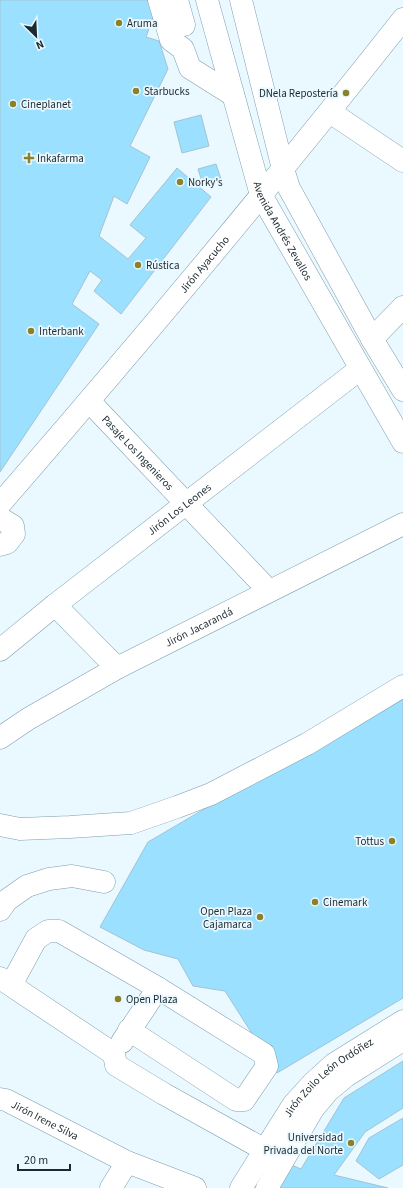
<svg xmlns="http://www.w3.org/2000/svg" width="403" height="1188" font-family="'Source Sans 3',sans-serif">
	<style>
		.building { fill: #9be0ff; stroke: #a2c3d3 }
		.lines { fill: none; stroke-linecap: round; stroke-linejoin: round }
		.minor-casing { stroke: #7d9ead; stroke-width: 23 }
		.highway-casing { stroke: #7d9ead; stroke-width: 23 }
		.minor { stroke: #fff; stroke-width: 22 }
		.highway { stroke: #fff; stroke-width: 22 }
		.poi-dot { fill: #8a822a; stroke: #eaf8ff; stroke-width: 1.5 }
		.labels { text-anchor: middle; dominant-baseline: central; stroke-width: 3.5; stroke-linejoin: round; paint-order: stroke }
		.poi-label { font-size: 11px; fill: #1c292f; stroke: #eaf8ff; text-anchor: start }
		.street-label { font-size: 11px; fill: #1c292f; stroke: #eaf8ff }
	</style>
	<rect width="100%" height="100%" fill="#eaf8ff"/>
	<g class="building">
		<path d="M0 0H150L154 15 146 37 159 41 168 69 130 146 150 157 127 204 114 196 99 236 128 259 146 238 130 225 177 168 211 197 121 314 94 291 102 280 90 271 72 304 99 324 0 472Z"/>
		<path d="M201 115 209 146 182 153 174 122Z"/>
		<path d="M216 164 221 179 203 185 198 169Z"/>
		<path d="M403 693V998L277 1073 225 991 193 986 178 959 144 950 100 927 148 842Z"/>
		<path d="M403 1061V1108L365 1132 334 1175 388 1188H278L289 1164 301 1169 344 1098Z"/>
		<path d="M403 1118V1165L379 1179 356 1161 369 1138Z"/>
	</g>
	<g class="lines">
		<g class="minor-casing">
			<g id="minor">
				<path d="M159 0 171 40 183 49 190 68 233 95"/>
				<path d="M177 0 184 25"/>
				<path d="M330 112 403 161"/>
				<path d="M372 339 403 307"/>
				<path id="s1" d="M89 401 269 591"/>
				<path id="s2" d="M0 504C138 345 273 184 403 19"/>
				<path d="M0 518 13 526 14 534 7 543 0 545"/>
				<path d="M55 605 117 668"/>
				<path id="s3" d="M0 650 55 605 360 369"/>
				<path id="s4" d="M0 738 28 719 117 668 403 524"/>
				<path d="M0 825 20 829 70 827 131 823 177 807 211 794 307 744 403 686"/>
				<path d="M0 910 7 900 27 886 49 879 72 876 104 882"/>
				<path d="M0 978 114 1054 116 1065 164 1094 265 1150"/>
				<path d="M11 985 36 939 48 931H59L158 988 264 1054 267 1066 244 1100H236L129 1030"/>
				<path d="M122 1042 158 988"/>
				<path id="s5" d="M0 1099 6 1100 127 1162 195 1188"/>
				<path d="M111 1188 127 1162"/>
				<path id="s6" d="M241 1188 293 1105 313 1083 334 1064 403 1021"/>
				<path d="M267 1188 313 1109 328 1091 346 1076 403 1040"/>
			</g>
		</g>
		<g class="highway-casing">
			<g id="highway">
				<path id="s7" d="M207 0 261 195 403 442"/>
				<path d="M241 0 283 169 289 188 372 339 403 390"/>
			</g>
		</g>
		<use href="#minor" class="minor"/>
		<use href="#highway" class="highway"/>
	</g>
	<g class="poi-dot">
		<circle cx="119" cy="23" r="4"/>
		<circle cx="136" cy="91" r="4"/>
		<circle cx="346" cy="93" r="4"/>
		<circle cx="13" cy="104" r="4"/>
		<path d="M27 152h4v4h4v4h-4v4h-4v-4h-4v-4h4z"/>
		<circle cx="180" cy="182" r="4"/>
		<circle cx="138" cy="265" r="4"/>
		<circle cx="31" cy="331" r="4"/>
		<circle cx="392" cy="841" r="4"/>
		<circle cx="315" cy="902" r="4"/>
		<circle cx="260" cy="917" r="4"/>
		<circle cx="118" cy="999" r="4"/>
		<circle cx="351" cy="1143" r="4"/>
	</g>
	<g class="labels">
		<g class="poi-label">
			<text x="127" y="23">Aruma</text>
			<text x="144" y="91">Starbucks</text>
			<text x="338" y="93" text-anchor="end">DNela Repostería</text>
			<text x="21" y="104">Cineplanet</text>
			<text x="37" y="158">Inkafarma</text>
			<text x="188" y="182">Norky's</text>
			<text x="146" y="265">Rústica</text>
			<text x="39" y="331">Interbank</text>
			<text x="384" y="841" text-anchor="end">Tottus</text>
			<text x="323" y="902">Cinemark</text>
			<text x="252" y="911" text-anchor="end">Open Plaza<tspan x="252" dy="13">Cajamarca</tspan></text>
			<text x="126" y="999">Open Plaza</text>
			<text x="343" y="1137" text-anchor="end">Universidad<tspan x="343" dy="13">Privada del Norte</tspan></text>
		</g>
		<g class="street-label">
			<text stroke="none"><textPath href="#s7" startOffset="244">Avenida Andrés Zevallos</textPath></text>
			<text stroke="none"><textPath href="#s2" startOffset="315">Jirón Ayacucho</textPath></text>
			<text stroke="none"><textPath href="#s1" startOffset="71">Pasaje Los Ingenieros</textPath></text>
			<text stroke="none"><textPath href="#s3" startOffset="228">Jirón Los Leones</textPath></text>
			<text stroke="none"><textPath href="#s4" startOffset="228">Jirón Jacarandá</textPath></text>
			<text stroke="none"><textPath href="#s6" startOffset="143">Jirón Zoilo León Ordóñez</textPath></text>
			<text stroke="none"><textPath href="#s5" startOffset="50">Jirón Irene Silva</textPath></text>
		</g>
	</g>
	<g transform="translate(36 36) rotate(156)" stroke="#eaf8ff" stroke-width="3" paint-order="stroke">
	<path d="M0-3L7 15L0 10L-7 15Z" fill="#1c292f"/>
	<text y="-6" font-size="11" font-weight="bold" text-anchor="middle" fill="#1c292f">N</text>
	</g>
	<path d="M18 1164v6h52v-6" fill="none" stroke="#1c292f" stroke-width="2"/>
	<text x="24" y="1164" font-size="12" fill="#1c292f" stroke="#eaf8ff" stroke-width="3" paint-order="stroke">20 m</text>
</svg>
